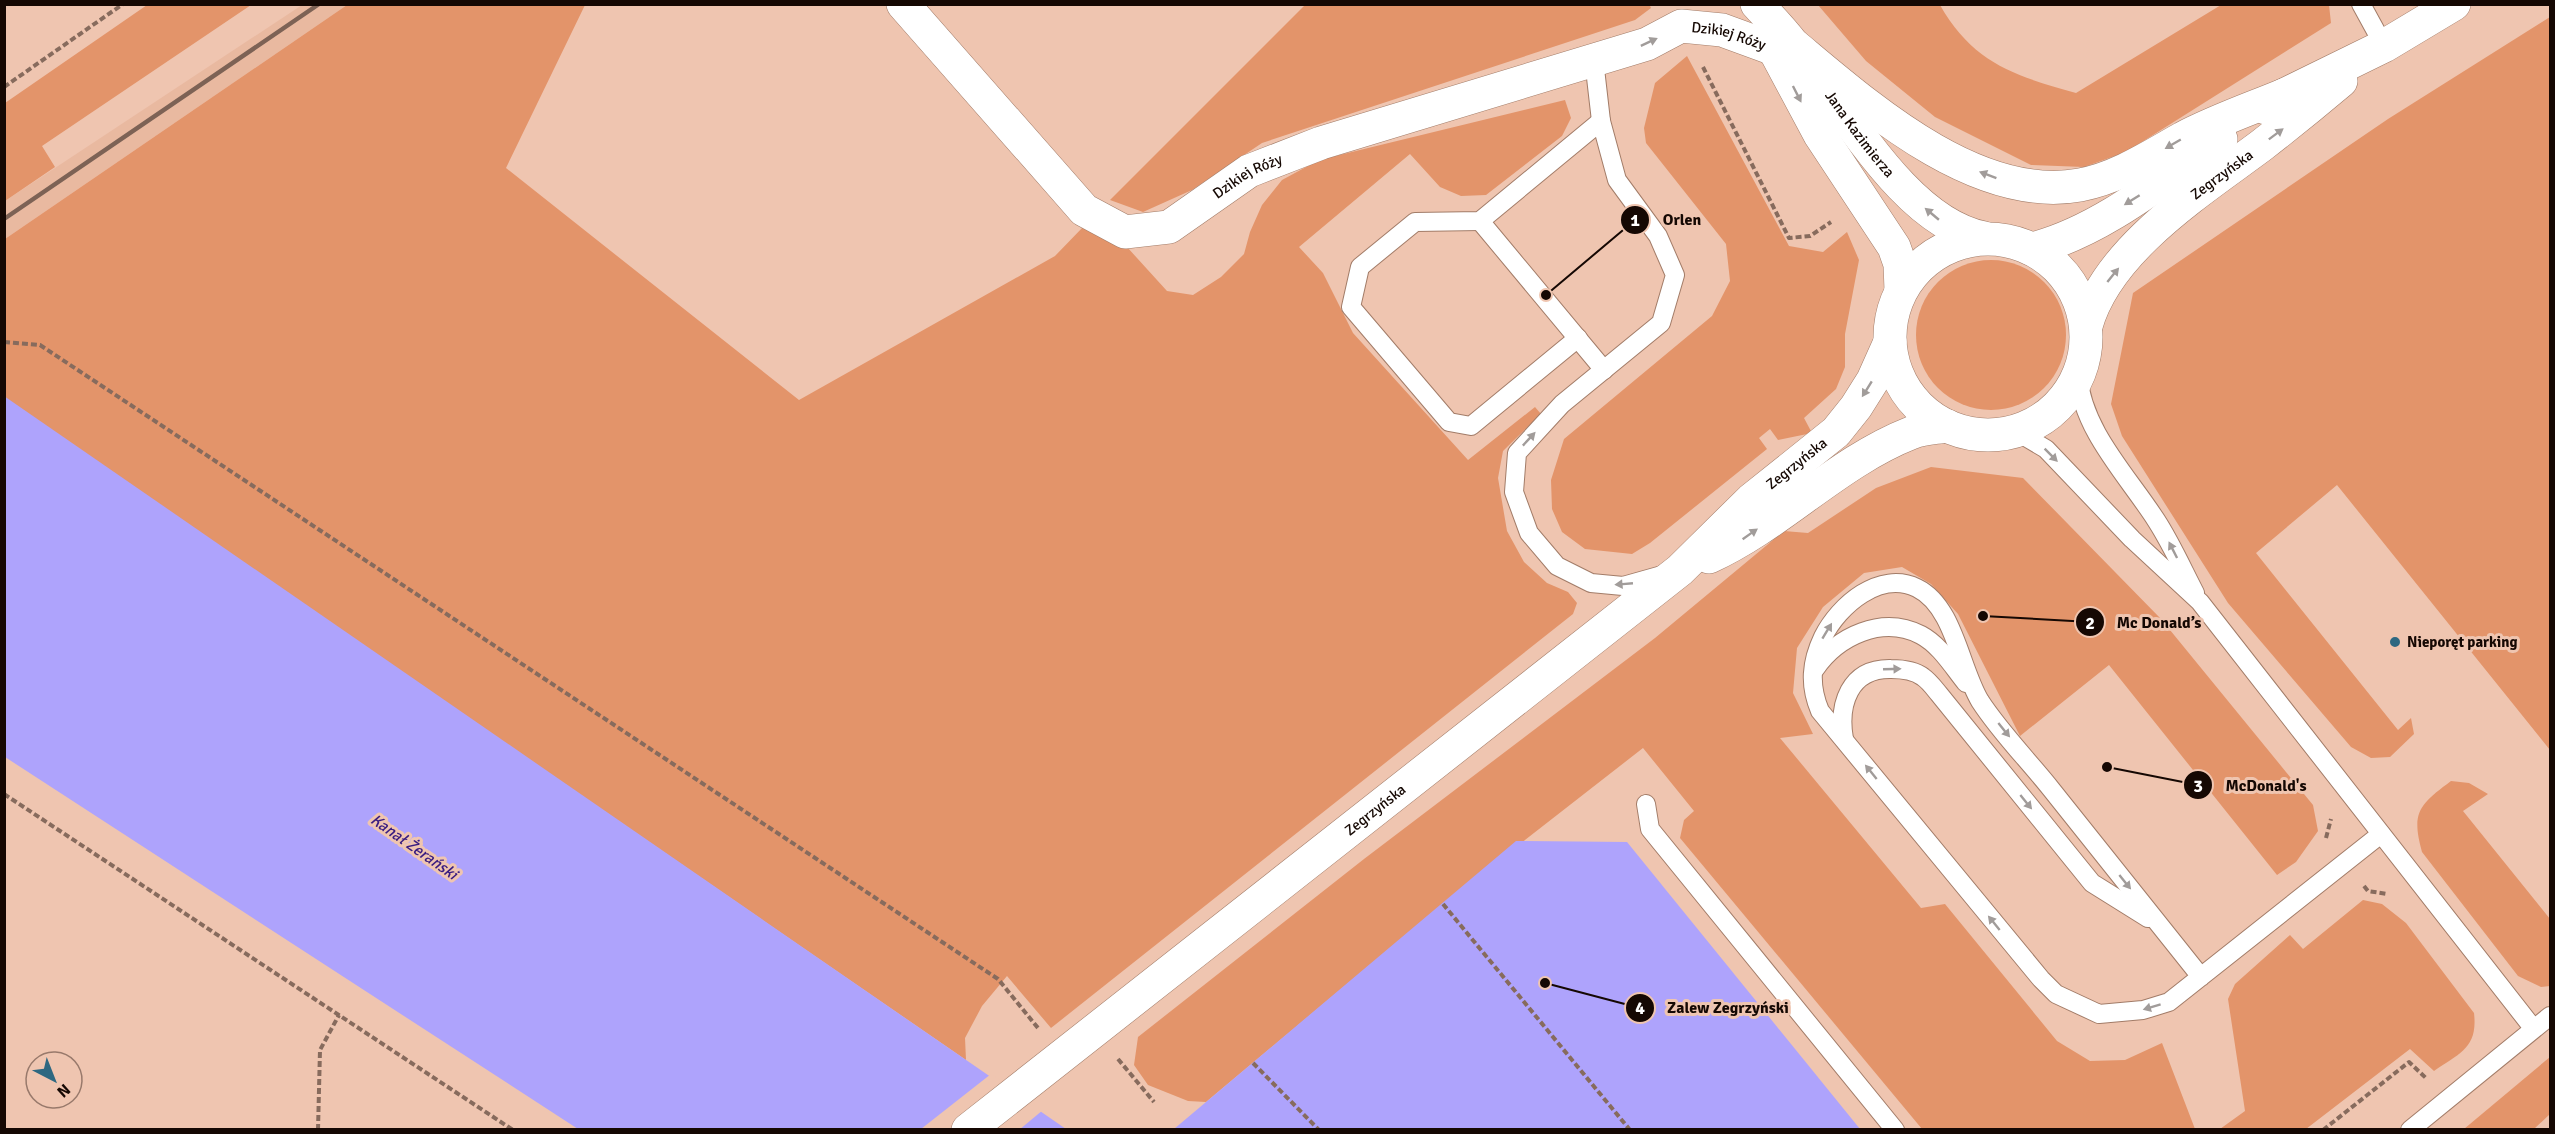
<svg xmlns="http://www.w3.org/2000/svg" width="2555" height="1134" font-family="Signika,sans-serif">
	<style>
		.built { fill: #e9b9a0 }
		.green { fill: #e3946a }
		.water { fill: #aea3fc }
		.pier { fill: #efc5b0 }
		.lines { fill: none; stroke-linecap: round; stroke-linejoin: round }
		.lane-casing { stroke: #a27c68; stroke-width: 20 }
		.street-casing { stroke: #a27c68; stroke-width: 34 }
		.secondary-casing { stroke: #a27c68; stroke-width: 34 }
		.path { stroke: #876b5d; stroke-width: 4; stroke-dasharray: 6 3; stroke-linecap: butt }
		.lane { stroke: #fff; stroke-width: 18 }
		.street { stroke: #fff; stroke-width: 33 }
		.secondary { stroke: #fff; stroke-width: 33 }
		.rail { stroke: #7d6255; stroke-width: 4.5 }
		.oneway { fill: #a19c9a }
		.poi-dot { fill: #2e6881; stroke: #efc5b0; stroke-width: 2 }
		.labels { text-anchor: middle; dominant-baseline: central; stroke-width: 6; stroke-linejoin: round; paint-order: stroke }
		.street-label { font-size: 15px; fill: #150803; stroke: #efc5b0 }
		.poi-label { font-size: 15px; font-weight: bold; fill: #150803; stroke: #efc5b0; text-anchor: start }
		.water-label { font-size: 16px; font-style: italic; fill: #391c80; stroke: #efc5b0 }
		.leader { fill: none; stroke: #150803; stroke-width: 2 }
		.callout-dot { fill: #150803; stroke: #efc5b0; stroke-width: 2 }
		.mark-label { font-size: 18px; text-anchor: middle; font-weight: bold; fill: #fff }
		.callout-label { font-size: 16px; text-anchor: middle; font-weight: bold; fill: #150803; stroke: #efc5b0; stroke-width: 6; stroke-linejoin: round; paint-order: stroke }
	</style>
	<rect width="100%" height="100%" fill="#efc5b0"/>
	<path class="built" d="M302 5H347L5 239V201Z"/>
	<g class="green">
		<path d="M1649 4 1651 8 1635 20 1262 143 1192 190 1143 212 1110 200 1305 5Z"/>
		<path d="M147 5H251L42 146 55 167 5 201V103Z"/>
		<path d="M347 5H585L506 168 799 400 1055 256 1084 226 1127 247 1167 291 1193 295 1221 277 1244 254 1250 232 1262 205 1282 180 1319 160 1565 100 1571 118 1562 136 1486 195 1461 196 1440 187 1410 154 1299 247 1323 273 1353 333 1468 460 1535 407 1541 414 1503 451 1498 478 1507 531 1524 562 1547 583 1568 592 1577 603 1573 614 1051 1028 1007 976 982 1006 965 1038 966 1060 5 399V239Z"/>
		<path d="M1818 5H1940C1973 63 2015 76 2076 93L2221 5H2329L2331 23 2126 152 2084 167 2031 165 1935 117 1866 61Z"/>
		<path d="M2550 17V750L2337 485 2256 553 2398 730 2411 718 2414 734 2390 757 2371 758 2351 747 2228 603 2122 436 2111 404 2133 293 2388 119Z"/>
		<path d="M1687 56 1789 246 1823 252 1847 232 1859 260 1845 334V367L1836 389 1804 418 1812 433 1778 440 1770 429 1759 438 1767 449 1650 543 1632 554 1585 549 1562 532 1552 509 1551 480 1564 439 1712 316 1730 281 1726 244 1646 143 1644 128 1655 83Z"/>
		<circle cx="1991" cy="335" r="75"/>
		<path d="M1931 467 2023 478 2161 619 2313 805 2318 831 2296 862 2277 875 2109 665 2020 736 1958 614 1931 584 1902 567 1864 573 1823 607 1797 648 1793 693 1813 734 1780 738 1921 908 1945 904 2057 1041 2090 1061 2125 1060 2162 1043 2195 1129H1922L1680 838 1684 820 1694 811 1643 748 1443 904 1206 1102 1188 1101 1148 1085 1134 1065 1138 1037 1364 859 1655 638 1784 531 1808 533 1876 488Z"/>
		<path d="M2451 781 2469 783 2488 794 2463 811 2550 919V986L2541 987 2518 976 2422 852C2411 812 2419 805 2451 781Z"/>
		<path d="M2363 900 2382 904 2406 923 2474 1013C2478 1048 2460 1053 2434 1071L2410 1049 2306 1129H2220L2245 1111 2228 999 2235 984 2290 935 2303 949Z"/>
		<path d="M2550 1057V1114L2534 1129H2464Z"/>
	</g>
	<g class="water">
		<path d="M4 396 1066 1129H578L5 757Z"/>
		<path d="M1516 841 1627 842 1860 1129H1174Z"/>
	</g>
	<path class="pier" d="M991 1074 1043 1110 1019 1130 921 1129Z"/>
	<g class="lines">
		<g class="lane-casing">
			<g id="lane">
				<path d="M2361 4 2384 46"/>
				<path d="M1594 60 1601 121 1617 180 1658 236 1675 275 1661 323 1562 404 1517 453 1514 492 1529 533 1557 566 1591 583 1623 586 1662 575"/>
				<path d="M1480 221 1604 370"/>
				<path d="M1578 338 1471 426 1449 422 1351 307 1360 267 1415 222 1480 221 1601 121"/>
				<path d="M2078 375C2082 430 2127 475 2156 520 2171 543 2182 568 2195 593"/>
				<path d="M1998 434 2024 436 2046 449 2132 539 2200 602 2533 1028"/>
				<path d="M1815 669C1838 636 1882 615 1921 635 1940 645 1953 667 1966 683"/>
				<path d="M1844 739C1838 705 1849 668 1891 669 1902 669 1914 670 1923 677 1929 681 1934 688 1939 694L2092 883 2148 918"/>
				<path d="M1646 804 1650 829 1895 1130"/>
				<path d="M2201 977C2151 914 2101 852 2051 789 2028 760 2000 732 1980 701 1960 668 1954 606 1917 588 1880 570 1839 605 1823 637 1811 662 1809 685 1820 711L2041 979 2056 994 2099 1014 2143 1010 2169 1002 2381 834"/>
				<path d="M2410 1130 2550 1016"/>
			</g>
		</g>
		<g class="street-casing">
			<g id="street">
				<path id="s1" d="M903 4 1084 210 1125 232 1169 227 1249 171 1321 143 1647 44 1681 26 1722 30 1774 49"/>
			</g>
		</g>
		<g class="secondary-casing">
			<g id="secondary">
				<path id="s2" d="M1757 4C1770 18 1783 31 1794 46 1844 106 1903 222 1984 238"/>
				<path d="M1767 36 1820 135 1894 247 1900 264 1901 290"/>
				<path d="M1795 46C1868 107 1977 204 2080 185 2118 178 2151 156 2183 138 2215 121 2250 109 2284 95"/>
				<path d="M2266 108 2284 95 2384 46 2454 4"/>
				<circle cx="1988" cy="337" r="98"/>
				<path d="M2032 249C2100 232 2164 179 2221 139"/>
				<path id="s3" d="M2086 326C2107 249 2202 190 2262 145 2289 124 2315 103 2341 81"/>
				<path d="M1709 557C1781 524 1837 462 1911 433 1922 428 1936 428 1947 426"/>
				<path id="s4" d="M968 1130 1680 570 1751 500 1836 432 1856 407 1873 380 1890 342"/>
			</g>
		</g>
		<g class="path">
			<path d="M1703 67 1789 238 1810 236 1831 222"/>
			<path d="M4 87 123 4"/>
			<path d="M4 342 40 345 998 979 1038 1028"/>
			<path d="M4 794 513 1130"/>
			<path d="M2326 838 2331 819"/>
			<path d="M2364 886 2368 891 2387 894"/>
			<path d="M1443 904 1630 1130"/>
			<path d="M1118 1059 1154 1102"/>
			<path d="M1253 1063 1319 1130"/>
			<path d="M318 1130 320 1050 339 1015"/>
			<path d="M2323 1130 2409 1062 2427 1079"/>
		</g>
		<use href="#lane" class="lane"/>
		<use href="#street" class="street"/>
		<use href="#secondary" class="secondary"/>
		<path class="rail" d="M4 219 319 4"/>
	</g>
	<defs><path id="oneway-solid" d="M-6-.8H1V-3.2L6.5 0L1 3.2V.8H-6Z" transform="scale(1.5)"/></defs>
	<g class="oneway">
		<use href="#oneway-solid" transform="translate(1649 42) rotate(-25)"/>
		<use href="#oneway-solid" transform="translate(1797 94) rotate(63)"/>
		<use href="#oneway-solid" transform="translate(2276 134) rotate(-37)"/>
		<use href="#oneway-solid" transform="translate(2173 144) rotate(150)"/>
		<use href="#oneway-solid" transform="translate(1988 175) rotate(-159)"/>
		<use href="#oneway-solid" transform="translate(2132 200) rotate(148)"/>
		<use href="#oneway-solid" transform="translate(1932 214) rotate(-140)"/>
		<use href="#oneway-solid" transform="translate(2113 275) rotate(-51)"/>
		<use href="#oneway-solid" transform="translate(1867 389) rotate(122)"/>
		<use href="#oneway-solid" transform="translate(1529 439) rotate(-47)"/>
		<use href="#oneway-solid" transform="translate(2051 455) rotate(45)"/>
		<use href="#oneway-solid" transform="translate(1750 534) rotate(-35)"/>
		<use href="#oneway-solid" transform="translate(2173 550) rotate(-117)"/>
		<use href="#oneway-solid" transform="translate(1624 584) rotate(175)"/>
		<use href="#oneway-solid" transform="translate(1827 631) rotate(-59)"/>
		<use href="#oneway-solid" transform="translate(1892 669) rotate(-2)"/>
		<use href="#oneway-solid" transform="translate(2004 730) rotate(51)"/>
		<use href="#oneway-solid" transform="translate(1871 772) rotate(-129)"/>
		<use href="#oneway-solid" transform="translate(2026 802) rotate(51)"/>
		<use href="#oneway-solid" transform="translate(2125 882) rotate(51)"/>
		<use href="#oneway-solid" transform="translate(1994 923) rotate(-129)"/>
		<use href="#oneway-solid" transform="translate(2152 1007) rotate(163)"/>
	</g>
	<circle class="poi-dot" cx="2395" cy="642" r="6"/>
	<g class="labels">
		<g class="street-label">
			<text stroke="none"><textPath href="#s1" startOffset="968">Dzikiej Róży</textPath></text>
			<text stroke="none"><textPath href="#s2" startOffset="166">Jana Kazimierza</textPath></text>
			<text stroke="none"><textPath href="#s3" startOffset="207">Zegrzyńska</textPath></text>
			<text stroke="none"><textPath href="#s1" startOffset="459">Dzikiej Róży</textPath></text>
			<text stroke="none"><textPath href="#s4" startOffset="1064">Zegrzyńska</textPath></text>
			<text stroke="none"><textPath href="#s4" startOffset="518">Zegrzyńska</textPath></text>
		</g>
		<g class="poi-label">
			<text x="2407" y="642">Nieporęt parking</text>
		</g>
		<g class="water-label">
			<text transform="translate(414 847) rotate(35)">Kanał Żerański</text>
		</g>
	</g>
	<path class="leader" d="M1546 295L1635 220M1983 616L2090 622M2107 767L2198 785M1545 983L1640 1008"/>
	<g class="callout-dot">
		<circle cx="1546" cy="295" r="6"/>
		<circle cx="1983" cy="616" r="6"/>
		<circle cx="2107" cy="767" r="6"/>
		<circle cx="1545" cy="983" r="6"/>
		<circle cx="1635" cy="220" r="15"/>
		<circle cx="2090" cy="622" r="15"/>
		<circle cx="2198" cy="785" r="15"/>
		<circle cx="1640" cy="1008" r="15"/>
	</g>
	<g class="mark-label">
		<text x="1635" y="226">1</text>
		<text x="2090" y="629">2</text>
		<text x="2198" y="792">3</text>
		<text x="1640" y="1014">4</text>
	</g>
	<g class="callout-label">
		<text x="1682" y="225">Orlen</text>
		<text x="2159" y="628">Mc Donald’s</text>
		<text x="2266" y="791">McDonald's</text>
		<text x="1728" y="1013">Zalew Zegrzyński</text>
	</g>
	<rect width="2555" height="1134" fill="none" stroke="#150803" stroke-width="12"/>
	<g transform="translate(54 1080) rotate(138)"><circle r="28" fill="#efc5b0" stroke="#98796b" stroke-width="1.5"/>
	<path d="M0-4.5L10 22L0 15L-10 22Z" fill="#2e6881"/>
	<text y="-9" font-size="16" font-weight="bold" text-anchor="middle" fill="#150803">N</text>
	</g>
</svg>
